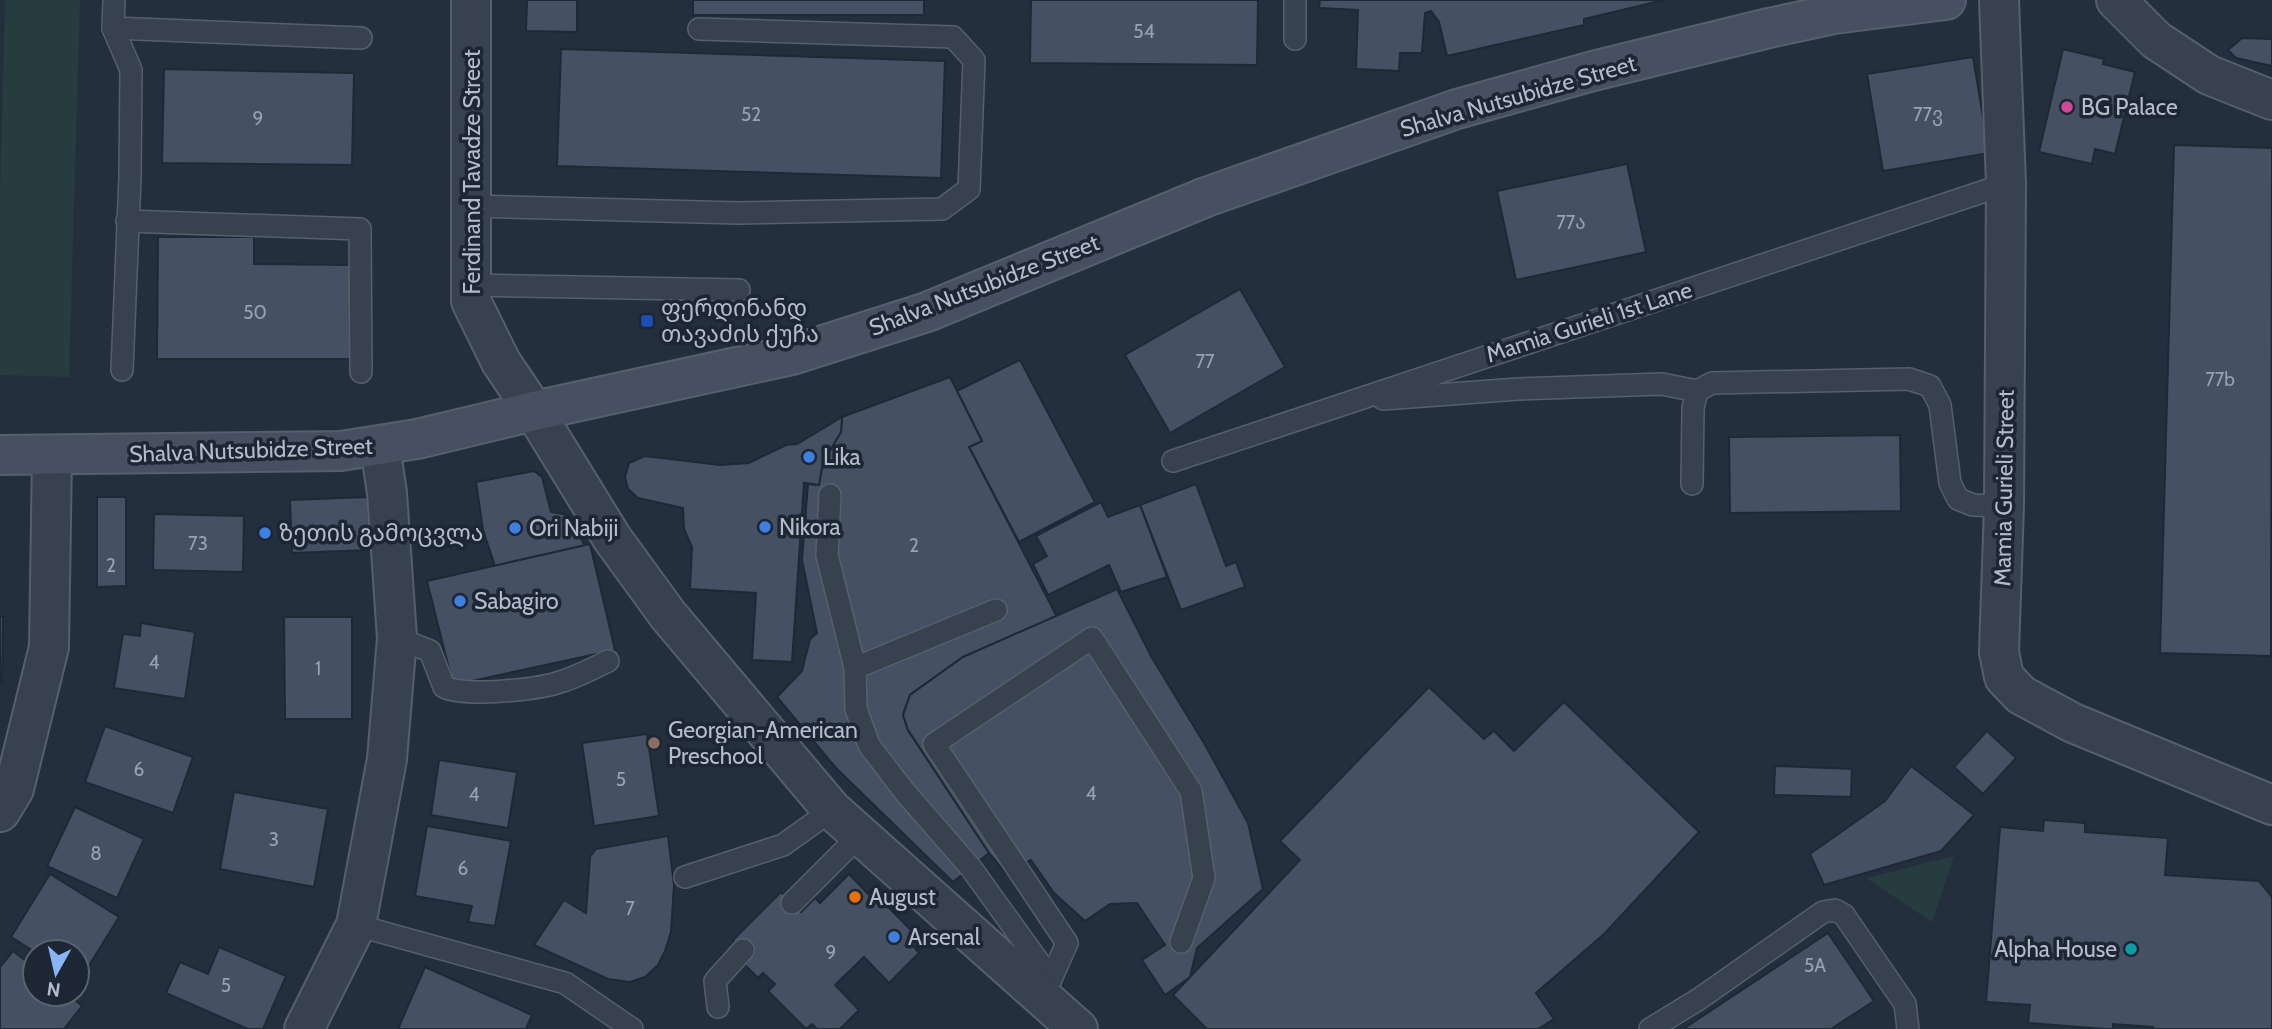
<svg xmlns="http://www.w3.org/2000/svg" width="2272" height="1029" font-family="Cabin,'Noto Sans Georgian',sans-serif">
	<style>
		.green { fill: #263c3f }
		.building { fill: #455162; stroke: #1f2835; stroke-width: 2 }
		.lines { fill: none; stroke-linecap: round; stroke-linejoin: round }
		.service-casing { stroke: #565f6c; stroke-width: 24 }
		.minor-casing { stroke: #565f6c; stroke-width: 42 }
		.secondary-casing { stroke: #565f6c; stroke-width: 42 }
		.service { stroke: #38414e; stroke-width: 21 }
		.minor { stroke: #38414e; stroke-width: 38 }
		.secondary { stroke: #465061; stroke-width: 38 }
		.hotel-dot { fill: #d1479c; stroke: #1d2633; stroke-width: 2.5 }
		.transit-dot { fill: #1a4fb4; stroke: #1d2633; stroke-width: 2.5 }
		.shop-dot { fill: #3f7fe0; stroke: #1d2633; stroke-width: 2.5 }
		.education-dot { fill: #8d6e63; stroke: #1d2633; stroke-width: 2.5 }
		.food-dot { fill: #e8710a; stroke: #1d2633; stroke-width: 2.5 }
		.culture-dot { fill: #0f9aa8; stroke: #1d2633; stroke-width: 2.5 }
		.labels { text-anchor: middle; dominant-baseline: central; stroke-width: 7; stroke-linejoin: round; paint-order: stroke }
		.number-label { font-size: 19px; fill: #98a1af }
		.street-label { font-size: 23px; fill: #b4bcc9; stroke: #1d2633 }
		.poi-label { font-size: 23px; fill: #b4bcc9; stroke: #1d2633; text-anchor: start }
	</style>
	<rect width="100%" height="100%" fill="#242f3e"/>
	<g class="green">
		<path d="M5 0H80L69 377 0 375V195Z"/>
		<path d="M1954 856 1932 922 1866 878Z"/>
	</g>
	<g class="building">
		<path d="M527 0H577V32L526 31Z"/>
		<rect x="693" y="0" width="231" height="15"/>
		<path d="M1031 0H1258L1257 65 1030 63Z"/>
		<path d="M1320 0H1664L1584 19V25L1447 56 1439 22 1431 11 1425 13 1422 53H1400L1399 71 1356 69 1358 10 1319 8Z"/>
		<path d="M2242 38 2272 39V66L2236 58 2228 50Z"/>
		<path d="M561 49 945 61 941 178 557 166Z"/>
		<path d="M2063 49 2104 59 2103 64 2135 72 2115 154 2095 149 2092 164 2039 152Z"/>
		<path d="M1973 57 1989 153 1883 171 1867 74Z"/>
		<path d="M164 69 354 73 352 165 162 163Z"/>
		<path d="M2174 145 2272 148 2271 656 2160 653Z"/>
		<path d="M1627 164 1646 252 1516 280 1497 191Z"/>
		<path d="M158 237H254V264L353 265 352 359H157Z"/>
		<path d="M1240 289 1285 367 1170 433 1125 355Z"/>
		<path d="M1020 360 1095 502 1019 542 969 447 982 441 957 391Z"/>
		<path d="M950 377 982 441 969 447 1057 617 963 657 910 695 903 715 908 730 989 853 953 882 836 768 777 697 802 671 810 639 817 633 802 560 808 484 819 485 823 462 841 432 842 417Z"/>
		<path d="M842 417 841 432 823 462 819 485 804 483 792 662 752 660 756 593 690 589 692 547 684 529 683 508 638 498 628 489 625 477 629 463 645 456 720 465 749 463 786 445 797 444Z"/>
		<path d="M1900 435 1901 511 1730 513 1729 437Z"/>
		<path d="M534 471 542 477 551 512 568 515 585 546 495 566 483 530 476 482Z"/>
		<path d="M1196 484 1226 566 1236 562 1245 587 1181 610 1140 505Z"/>
		<path d="M97 497H126V586L97 587Z"/>
		<path d="M368 497 370 550 292 553 290 500Z"/>
		<path d="M1101 502 1108 517 1140 505 1167 577 1121 592 1109 565 1048 595 1033 564 1047 556 1036 536Z"/>
		<path d="M154 514 244 516 243 572 153 570Z"/>
		<path d="M590 544 615 650 453 685 427 581Z"/>
		<path d="M1117 589 1152 658 1204 743 1248 823 1263 889 1197 948 1190 977 1165 995 1142 960 1165 945 1137 903 1110 904 1085 921 1054 893 1031 860 1006 873 989 853 908 730 903 715 910 695 963 657Z"/>
		<path d="M0 616H3L2 683H0Z"/>
		<path d="M284 617H352V719H285Z"/>
		<path d="M141 623 195 632 185 699 114 688 123 634 140 636Z"/>
		<path d="M1429 687 1484 739 1494 731 1514 751 1564 702 1699 832 1604 934 1536 993 1554 1019 1538 1029H1207L1173 995 1300 860 1280 841Z"/>
		<path d="M105 726 193 757 173 813 85 782Z"/>
		<path d="M1987 731 2016 758 1983 794 1954 767Z"/>
		<path d="M647 734 659 816 594 826 582 743Z"/>
		<path d="M439 760 517 772 508 828 431 815Z"/>
		<path d="M1775 766 1852 769 1851 797 1774 795Z"/>
		<path d="M1911 766 1974 815 1941 851 1824 885 1810 854 1885 801Z"/>
		<path d="M234 792 328 809 314 887 220 869Z"/>
		<path d="M75 807 144 839 117 898 47 866Z"/>
		<path d="M2044 820 2085 823V832L2168 838 2165 875 2259 881 2272 897V1029H2153V1027L2113 1024V1029H2105L2028 1023 2030 1005 1986 1002 2000 827 2043 831Z"/>
		<path d="M427 826 511 841 495 926 468 922 472 906 415 896Z"/>
		<path d="M668 836 674 885 671 932 665 951 658 965 645 977 630 982 608 979 534 945 564 900 586 913 590 857 596 849Z"/>
		<path d="M50 874 119 917 80 980 77 978V952H35L11 937Z"/>
		<path d="M849 874 868 894 871 890 921 940 914 947 919 953 889 983 864 957 835 985 859 1010 840 1029H817L812 1024 806 1029 768 991 775 984 763 973 758 978 743 963 749 956 733 940 781 892 801 912 815 898 820 903Z"/>
		<path d="M1828 933 1874 1001 1831 1029H1683Z"/>
		<path d="M219 947 286 976 263 1029H248L166 993 180 962 208 974Z"/>
		<path d="M13 951 35 968V994H68L82 1006 64 1029H0V967Z"/>
		<path d="M425 967 532 1015 526 1029H398Z"/>
	</g>
	<g class="lines">
		<g class="service-casing">
			<g id="service">
				<path d="M114 0 113 28 131 70 130 177 122 370"/>
				<path d="M1295 0V39"/>
				<path d="M113 28 361 38"/>
				<path d="M470 206 739 213 942 209 969 189 974 60 953 37 699 29"/>
				<path d="M127 221 360 229 361 372"/>
				<path d="M471 285 739 290"/>
				<path d="M1383 399 1518 389 1662 384 1697 391"/>
				<path d="M1173 461 2006 184"/>
				<path d="M1692 484 1693 408 1697 391 1712 383 1909 379 1930 386 1940 405 1950 483 1958 499 1973 505 2004 506"/>
				<path d="M830 495 827 555 855 668 856 709 869 745 904 791 971 868 1051 979 1041 986"/>
				<path d="M397 638 430 651 444 687C466 697 539 690 563 681 579 676 594 668 608 661"/>
				<path d="M855 668 996 610"/>
				<path d="M685 877 783 845 832 810"/>
				<path d="M792 903 860 835"/>
				<path d="M356 925 565 983 632 1029"/>
				<path d="M1051 979 1067 943 934 744 1092 638 1191 791 1204 878 1181 942"/>
				<path d="M718 1007 715 981 743 950"/>
				<path d="M1650 1029 1699 999 1823 912 1835 910 1844 915 1905 1004 1908 1029"/>
			</g>
		</g>
		<g class="minor-casing">
			<g id="minor">
				<path d="M471 0V301L501 362 534 411 612 538 668 615 832 810 1078 1029"/>
				<path d="M1999 0 2006 184 2004 506 1999 652 2004 677 2021 695 2073 723 2272 805"/>
				<path d="M2116 0 2156 40 2209 75 2272 100"/>
				<path d="M0 812 14 789 49 647 52 456"/>
				<path d="M304 1029 356 925 387 759 397 638 387 493 380 446"/>
			</g>
		</g>
		<g class="secondary-casing">
			<path id="secondary" d="M0 455 341 451 417 439 534 411 792 355 927 312 1206 197 1457 109 1593 71 1769 28 1834 14 1946 0"/>
		</g>
		<use href="#service" class="service"/>
		<use href="#minor" class="minor"/>
		<use href="#secondary" class="secondary"/>
	</g>
	<circle class="hotel-dot" cx="2067" cy="107" r="7"/>
	<rect class="transit-dot" x="640" y="314" width="14" height="14" rx="3.5"/>
	<g class="shop-dot">
		<circle cx="809" cy="457" r="7"/>
		<circle cx="765" cy="527" r="7"/>
		<circle cx="515" cy="528" r="7"/>
		<circle cx="265" cy="533" r="7"/>
		<circle cx="460" cy="601" r="7"/>
		<circle cx="894" cy="937" r="7"/>
	</g>
	<circle class="education-dot" cx="654" cy="743" r="7"/>
	<circle class="food-dot" cx="855" cy="897" r="7"/>
	<circle class="culture-dot" cx="2131" cy="949" r="7"/>
	<g class="labels">
		<g class="number-label">
			<text x="1144" y="31">54</text>
			<text x="751" y="114">52</text>
			<text x="1928" y="114">77ვ</text>
			<text x="258" y="118">9</text>
			<text x="1571" y="222">77ა</text>
			<text x="255" y="312">50</text>
			<text x="1205" y="361">77</text>
			<text x="2220" y="379">77b</text>
			<text x="198" y="543">73</text>
			<text x="914" y="545">2</text>
			<text x="111" y="565">2</text>
			<text x="154" y="662">4</text>
			<text x="318" y="668">1</text>
			<text x="139" y="769">6</text>
			<text x="621" y="779">5</text>
			<text x="1091" y="793">4</text>
			<text x="474" y="794">4</text>
			<text x="274" y="839">3</text>
			<text x="96" y="853">8</text>
			<text x="463" y="868">6</text>
			<text x="630" y="908">7</text>
			<text x="831" y="952">9</text>
			<text x="1815" y="965">5A</text>
			<text x="226" y="985">5</text>
		</g>
		<g class="street-label">
			<text transform="translate(1518 96) rotate(-16)">Shalva Nutsubidze Street</text>
			<text transform="translate(472 172) rotate(-90)">Ferdinand Tavadze Street</text>
			<text transform="translate(984 285) rotate(-21)">Shalva Nutsubidze Street</text>
			<text transform="translate(1589 322) rotate(-18)">Mamia Gurieli 1st Lane</text>
			<text transform="translate(251 450) rotate(-2)">Shalva Nutsubidze Street</text>
			<text transform="translate(2004 488) rotate(-89)">Mamia Gurieli Street</text>
		</g>
		<g class="poi-label">
			<text x="2081" y="107">BG Palace</text>
			<text x="661" y="308">ფერდინანდ<tspan x="661" dy="26">თავაძის ქუჩა</tspan></text>
			<text x="823" y="457">Lika</text>
			<text x="779" y="527">Nikora</text>
			<text x="529" y="528">Ori Nabiji</text>
			<text x="279" y="533">ზეთის გამოცვლა</text>
			<text x="474" y="601">Sabagiro</text>
			<text x="668" y="730">Georgian-American<tspan x="668" dy="26">Preschool</tspan></text>
			<text x="869" y="897">August</text>
			<text x="908" y="937">Arsenal</text>
			<text x="2117" y="949" text-anchor="end">Alpha House</text>
		</g>
	</g>
	<g transform="translate(56 973) rotate(188)"><circle r="33" fill="#1d2633" stroke="#59626f" stroke-width="2"/>
	<path d="M0-5L12 26L0 18L-12 26Z" fill="#8ab4f8"/>
	<text y="-10" font-size="19" font-weight="bold" text-anchor="middle" fill="#b4bcc9">N</text>
	</g>
</svg>
